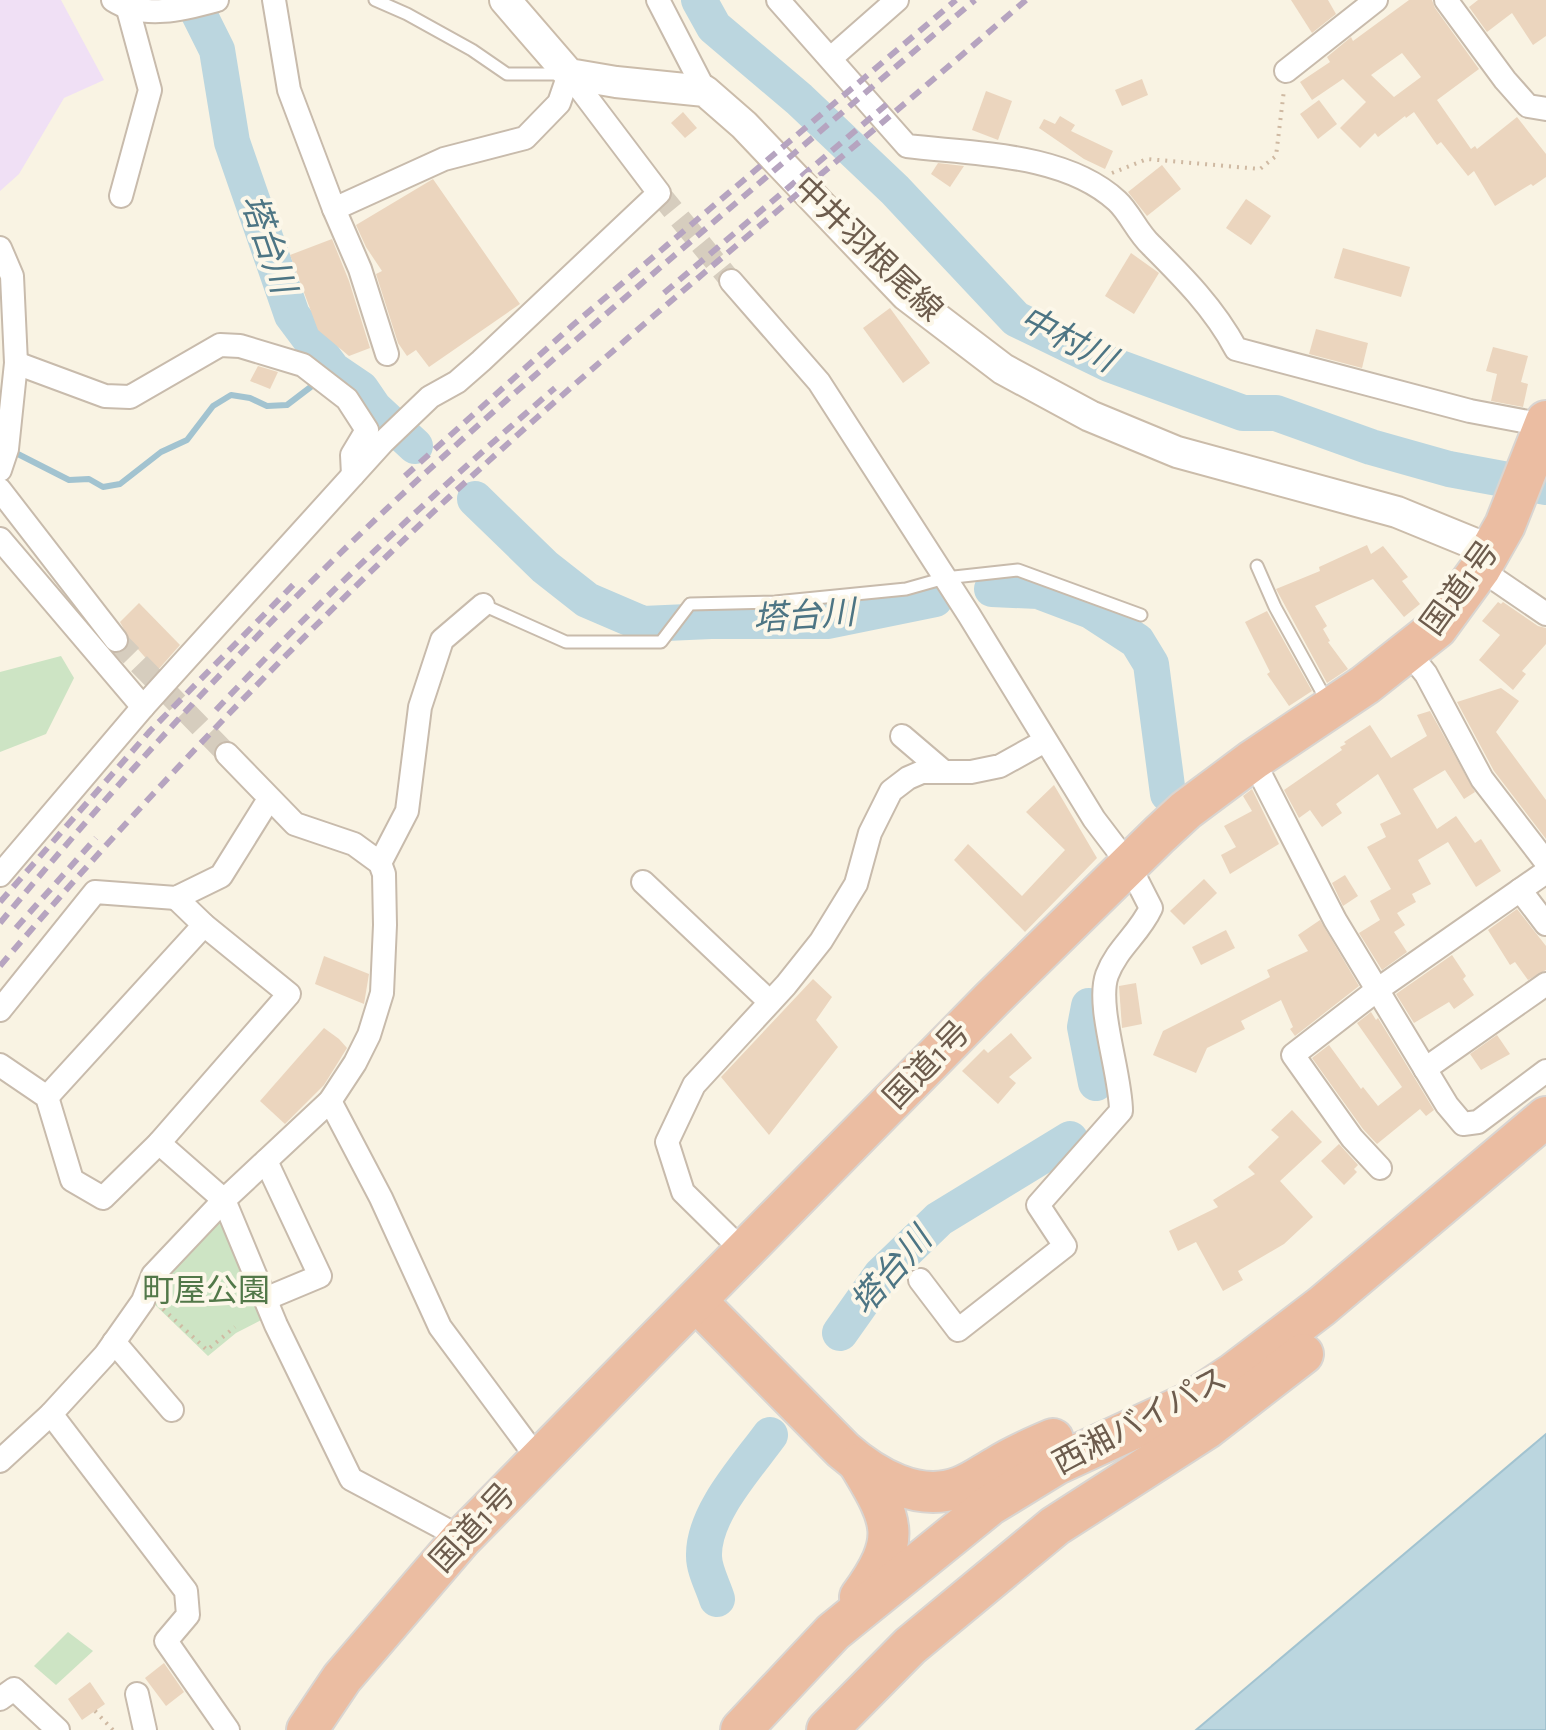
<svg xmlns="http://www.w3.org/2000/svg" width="1546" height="1730" font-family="'Alegreya Sans','Noto Sans JP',sans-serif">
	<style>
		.education { fill: #f0e0f5 }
		.green { fill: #cde4c4 }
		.water { fill: #bbd6df; stroke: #a2c3d0; stroke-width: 2 }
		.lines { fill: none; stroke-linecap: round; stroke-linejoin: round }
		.stream { stroke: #a2c3d0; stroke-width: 6 }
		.river { stroke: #bbd6df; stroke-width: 36 }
		.building { fill: #ebd5be; fill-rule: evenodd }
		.street-tunnel { stroke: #d6cdbe; stroke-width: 22; stroke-dasharray: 22 11; stroke-linecap: butt }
		.lane-casing { stroke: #c8bbac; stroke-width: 15 }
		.street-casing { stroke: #c8bbac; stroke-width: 26 }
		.secondary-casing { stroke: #cbbcaa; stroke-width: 34 }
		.highway-casing { stroke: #d9d5d1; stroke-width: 44 }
		.path { stroke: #cfb9a2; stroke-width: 4; stroke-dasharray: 2 6; stroke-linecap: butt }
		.lane { stroke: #fff; stroke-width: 11 }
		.street { stroke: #fff; stroke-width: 22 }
		.secondary { stroke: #fff; stroke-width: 30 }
		.highway { stroke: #ebbda2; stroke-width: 40 }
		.rail { stroke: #b6a4c0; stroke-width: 6; stroke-dasharray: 12 8; stroke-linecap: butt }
		.labels { text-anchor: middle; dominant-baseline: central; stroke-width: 8; stroke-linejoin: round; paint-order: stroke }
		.street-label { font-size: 32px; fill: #6d5c4d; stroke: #fcf7e9 }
		.park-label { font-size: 32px; fill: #527849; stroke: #fcf7e9 }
		.water-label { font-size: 34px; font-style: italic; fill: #4d7584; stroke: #fcf7e9 }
	</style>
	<rect width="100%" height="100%" fill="#f9f3e3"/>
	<path class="education" d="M0 0H61L104 80 64 98 19 174 0 191Z"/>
	<g class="green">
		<path d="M61 656 74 678 46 734 0 752V672Z"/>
		<path d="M221 1212 267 1317 236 1333 208 1356 150 1300 152 1285Z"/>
		<path d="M68 1632 93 1651 56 1685 34 1666Z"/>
	</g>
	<path class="water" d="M1546 1434V1730H1196Z"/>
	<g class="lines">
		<path class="stream" d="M10 450 69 480 89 479 103 487 120 484 161 452 187 440 213 406 231 395 250 398 267 406 287 405 333 370"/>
		<g class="river">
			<path d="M192 0 217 50 232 142 292 315 333 370 361 389 374 408 415 446"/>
			<path d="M699 0 714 27 799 99 895 190 1016 319 1109 364 1243 413H1276L1371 447 1449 469 1546 487"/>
			<path d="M475 499 545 567 587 600 643 624 711 621H827L935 599"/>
			<path d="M992 589 1038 591 1091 611 1137 641 1151 664 1168 794"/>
			<path d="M1089 1006 1085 1027 1096 1083"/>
			<path d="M840 1333 881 1275 939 1219 1070 1139"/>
			<path d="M717 1599C713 1586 704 1570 704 1556 703 1514 746 1468 770 1435"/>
		</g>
	</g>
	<g class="building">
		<path d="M1291 0H1328L1336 14 1312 33Z"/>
		<path d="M1409 0H1432L1435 8 1479 69 1437 100 1471 149 1475 146 1477 149 1517 117 1546 154V177L1533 186 1531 184 1495 206 1474 171 1468 176 1441 142 1437 145 1414 112 1406 118 1405 116 1378 137 1375 133 1360 148 1340 128 1366 102 1343 79 1312 100 1300 82 1330 62 1327 57 1351 37 1353 41ZM1402 53 1421 77 1394 97 1371 75Z"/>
		<path d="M1478 0H1546V36L1533 45 1512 13 1487 32 1469 7Z"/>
		<path d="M1142 79 1148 95 1122 106 1115 90Z"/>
		<path d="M986 91 1012 101 998 140 972 130Z"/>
		<path d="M1319 100 1337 124 1318 139 1300 114Z"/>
		<path d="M683 112 697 128 685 138 671 123Z"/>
		<path d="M1060 116 1075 125 1071 131 1113 151 1105 169 1084 159 1039 128 1044 119 1055 124Z"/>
		<path d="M938 163 964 166 950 187 931 174Z"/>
		<path d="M1162 165 1181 189 1147 216 1128 192Z"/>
		<path d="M433 179 520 304 429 367 416 350 407 356 398 343 376 274 382 271 366 247 356 225Z"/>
		<path d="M1246 199 1271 216 1251 245 1226 228Z"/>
		<path d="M332 239 349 281 370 348 349 356 318 330 290 255Z"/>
		<path d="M1343 248 1410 267 1401 297 1334 278Z"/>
		<path d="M1131 253 1159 273 1134 314 1105 296Z"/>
		<path d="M890 308 930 363 903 383 863 328Z"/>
		<path d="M1316 329 1368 343 1362 368 1309 354Z"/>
		<path d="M1493 347 1528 356 1521 382 1528 384 1523 407 1491 401 1497 374 1486 371Z"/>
		<path d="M258 366 278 372 270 389 250 381Z"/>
		<path d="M1367 545 1371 554 1383 546 1408 577 1402 581 1420 604 1404 617 1373 579 1315 606 1327 626 1323 629 1330 641 1328 642 1348 669 1327 683 1276 589 1320 571 1319 567Z"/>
		<path d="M1498 602 1501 604 1503 602 1538 626 1546 628V644L1522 671 1526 674 1513 690 1479 660 1500 635 1482 621Z"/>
		<path d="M139 603 180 645 157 671 130 640 120 622Z"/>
		<path d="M1267 611 1312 691 1289 706 1267 674 1270 672 1245 622Z"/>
		<path d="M1501 688 1519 701 1496 732 1546 800V839L1494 771 1457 702Z"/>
		<path d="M1430 711 1475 792 1464 799 1445 770 1413 789 1437 829 1456 816 1475 843 1481 839 1501 871 1476 887 1448 842 1418 860 1431 884 1412 894 1416 902 1397 913 1405 925 1394 932 1407 952 1382 970 1359 933 1380 920 1370 901 1391 889 1367 847 1386 837 1380 824 1401 814 1378 774 1336 804 1342 813 1322 827 1310 810 1299 818 1284 790 1342 750 1340 747 1346 744 1344 742 1370 725 1391 758 1427 736 1417 715Z"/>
		<path d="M1054 785 1097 858 1025 932 954 860 968 844 1022 896 1065 850 1026 812Z"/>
		<path d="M1252 789 1279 844 1230 874 1221 855 1236 847 1224 826 1252 811 1243 796Z"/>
		<path d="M1345 875 1358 896 1343 906 1332 883Z"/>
		<path d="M1204 879 1217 893 1184 925 1170 911Z"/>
		<path d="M1517 909 1546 946V970L1528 980 1515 962 1510 965 1488 930Z"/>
		<path d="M1320 920 1359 986 1295 1036 1290 1029 1293 1027 1281 1000 1241 1021 1245 1029 1207 1048 1196 1073 1153 1055 1163 1031 1270 977 1267 970 1308 951 1298 935Z"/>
		<path d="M1226 930 1235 948 1201 965 1192 947Z"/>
		<path d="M1452 955 1466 976 1463 979 1474 995 1454 1009 1449 1002 1414 1023 1396 994Z"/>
		<path d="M324 956 369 974 364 1004 315 984Z"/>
		<path d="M813 979 832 997 816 1020 838 1047 769 1135 721 1077Z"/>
		<path d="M1136 983 1142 1024 1122 1028 1119 986Z"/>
		<path d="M1371 1012 1376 1020 1378 1018 1434 1110 1426 1116 1420 1109 1377 1144 1363 1129 1312 1058 1329 1045 1361 1089 1363 1087 1378 1106 1402 1087 1357 1023Z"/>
		<path d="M324 1028 339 1039 347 1048 324 1085 285 1124 260 1101Z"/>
		<path d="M1011 1033 1032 1058 1009 1077 1016 1083 998 1104 962 1071 984 1049 988 1053Z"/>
		<path d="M1497 1035 1510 1054 1481 1070 1470 1054Z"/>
		<path d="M1292 1110 1322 1142 1280 1181 1313 1217 1284 1244 1238 1271 1243 1280 1223 1291 1196 1242 1178 1251 1169 1231 1218 1207 1213 1200 1255 1174 1248 1167 1279 1137 1271 1130Z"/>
		<path d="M1339 1144 1358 1165 1354 1169 1357 1172 1344 1185 1321 1161Z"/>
		<path d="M164 1663 184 1692 166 1706 145 1678Z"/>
		<path d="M90 1682 105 1704 82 1720 68 1699Z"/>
	</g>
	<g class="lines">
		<g class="street-tunnel">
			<path d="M659 193 731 281"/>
			<path d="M116 640 227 754"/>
		</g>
		<g class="lane-casing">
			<g id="lane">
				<path d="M375 0 407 14 472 50 507 74H563"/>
				<path d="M1257 566 1275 607 1328 703"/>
				<path d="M483 605 566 642H661L690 604 775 602 906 589 945 578 1018 570 1141 615"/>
			</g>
		</g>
		<g class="street-casing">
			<g id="street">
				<path d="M113 0C144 20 184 9 217 0"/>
				<path d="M274 0 289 90 334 209 360 269 387 354"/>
				<path d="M658 0 705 91"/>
				<path d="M778 0 907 146C974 154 1065 153 1117 201 1130 213 1137 232 1151 245 1183 277 1214 308 1236 349L1470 411 1544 425"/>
				<path d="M1446 0 1505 80 1528 106 1546 109"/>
				<path d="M831 58 897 0"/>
				<path d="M1286 71 1376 0"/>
				<path d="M121 196 150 90 128 9"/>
				<path d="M334 209 444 159 525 138 559 103 569 74"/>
				<path d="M0 248 12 276 16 363 7 449 0 470"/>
				<path d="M731 281 819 382 969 615 1094 819 1129 865 1151 908C1139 934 1117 948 1107 975 1096 1006 1121 1074 1121 1111L1038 1205 1065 1246 958 1330 920 1280"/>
				<path d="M16 363 105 396 130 397 220 345 240 346 303 365 347 399 367 430 352 455 353 475"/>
				<path d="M0 490 116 640"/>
				<path d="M0 539 143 707"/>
				<path d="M1480 569 1546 614"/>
				<path d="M1409 653 1426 674 1482 779 1546 862"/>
				<path d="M902 736 943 771"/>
				<path d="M1253 760 1335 920 1447 1105 1463 1124 1478 1122 1546 1071"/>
				<path d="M380 863 407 811 420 707 442 640 483 605"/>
				<path d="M0 875 143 707 383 442 430 397 457 382 481 361 659 193 569 74"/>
				<path d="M643 882 770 1002"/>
				<path d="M1520 890 1546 924"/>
				<path d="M0 1010 95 892 176 898 221 876 269 799"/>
				<path d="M0 1065 47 1097 72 1180 103 1198 159 1143 289 994 204 925 176 898"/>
				<path d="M1425 1069 1546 984"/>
				<path d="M47 1097 204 925"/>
				<path d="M330 1101 381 1198 440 1327 538 1459"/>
				<path d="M159 1143 224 1200 276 1325 351 1479 462 1538"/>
				<path d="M1380 1168 1352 1138 1293 1055 1377 990 1546 872"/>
				<path d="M744 1252 683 1192 667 1142 694 1085 786 985 821 941 856 884 870 833 891 791 908 778 922 772H971L1000 766 1045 741"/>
				<path d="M265 1299 320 1276 266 1161"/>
				<path d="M114 1342 172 1410"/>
				<path d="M51 1414 186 1591 188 1615 166 1641 228 1730"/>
				<path d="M0 1461 51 1414 105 1355 143 1301 153 1275 224 1200 330 1101 355 1063 369 1035 382 993 385 925 384 874 380 863 354 844 295 824 227 754"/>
				<path d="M137 1694 145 1730"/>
				<path d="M0 1699 14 1689 58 1730"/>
			</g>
		</g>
		<g class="secondary-casing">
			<path id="secondary" d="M505 0 569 74 616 82 705 91 744 125 906 295 1003 369 1090 416 1177 452 1397 512 1490 550"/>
		</g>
		<g class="highway-casing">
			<g id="highway">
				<path d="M696 1301 843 1450C874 1477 918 1503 960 1487 974 1482 985 1473 998 1466 1015 1455 1034 1447 1053 1439"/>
				<path d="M859 1464C894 1522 902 1539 860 1597"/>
				<path d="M307 1730 342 1678 462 1538 992 999 1159 835 1186 810 1253 760 1365 685 1437 628 1480 569 1505 525 1546 421"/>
				<path d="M741 1730 833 1632 990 1505 1057 1464 1187 1404 1234 1373 1322 1306 1546 1117"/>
				<path d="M827 1730 910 1646 1055 1526 1206 1429 1303 1354"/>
			</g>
		</g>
		<g class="path">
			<path d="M1112 173 1147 159 1260 169 1276 156 1284 90"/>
			<path d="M163 1309 207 1350 235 1327"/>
			<path d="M95 1711 113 1730"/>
		</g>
		<use href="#lane" class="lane"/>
		<use href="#street" class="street"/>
		<use href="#secondary" class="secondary"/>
		<use href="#highway" class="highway"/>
		<g class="rail">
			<path d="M664 293 887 104"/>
			<path d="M405 476 573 325 956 0"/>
			<path d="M216 710C323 596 437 490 555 388"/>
			<path d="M0 902 150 731 296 582"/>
			<path d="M0 923C117 782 244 644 377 518 474 426 576 340 676 254 776 169 875 84 975 0"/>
			<path d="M16 928 96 838"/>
			<path d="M0 966C140 802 289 647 446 500 633 327 833 167 1026 0"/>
		</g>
	</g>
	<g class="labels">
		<g class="street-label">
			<text transform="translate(868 249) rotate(44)">中井羽根尾線</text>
			<text transform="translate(1460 588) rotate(-54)">国道1号</text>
			<text transform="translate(927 1065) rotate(-46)">国道1号</text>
			<text transform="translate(1140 1421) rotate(-28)">西湘バイパス</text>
			<text transform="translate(473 1528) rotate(-47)">国道1号</text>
		</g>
		<g class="park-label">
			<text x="206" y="1291">町屋公園</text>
		</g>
		<g class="water-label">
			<text transform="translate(267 244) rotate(71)">塔台川</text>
			<text transform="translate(1067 340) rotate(27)">中村川</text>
			<text transform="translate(804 617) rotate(-4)">塔台川</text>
			<text transform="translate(892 1272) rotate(-49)">塔台川</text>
		</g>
	</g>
</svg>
